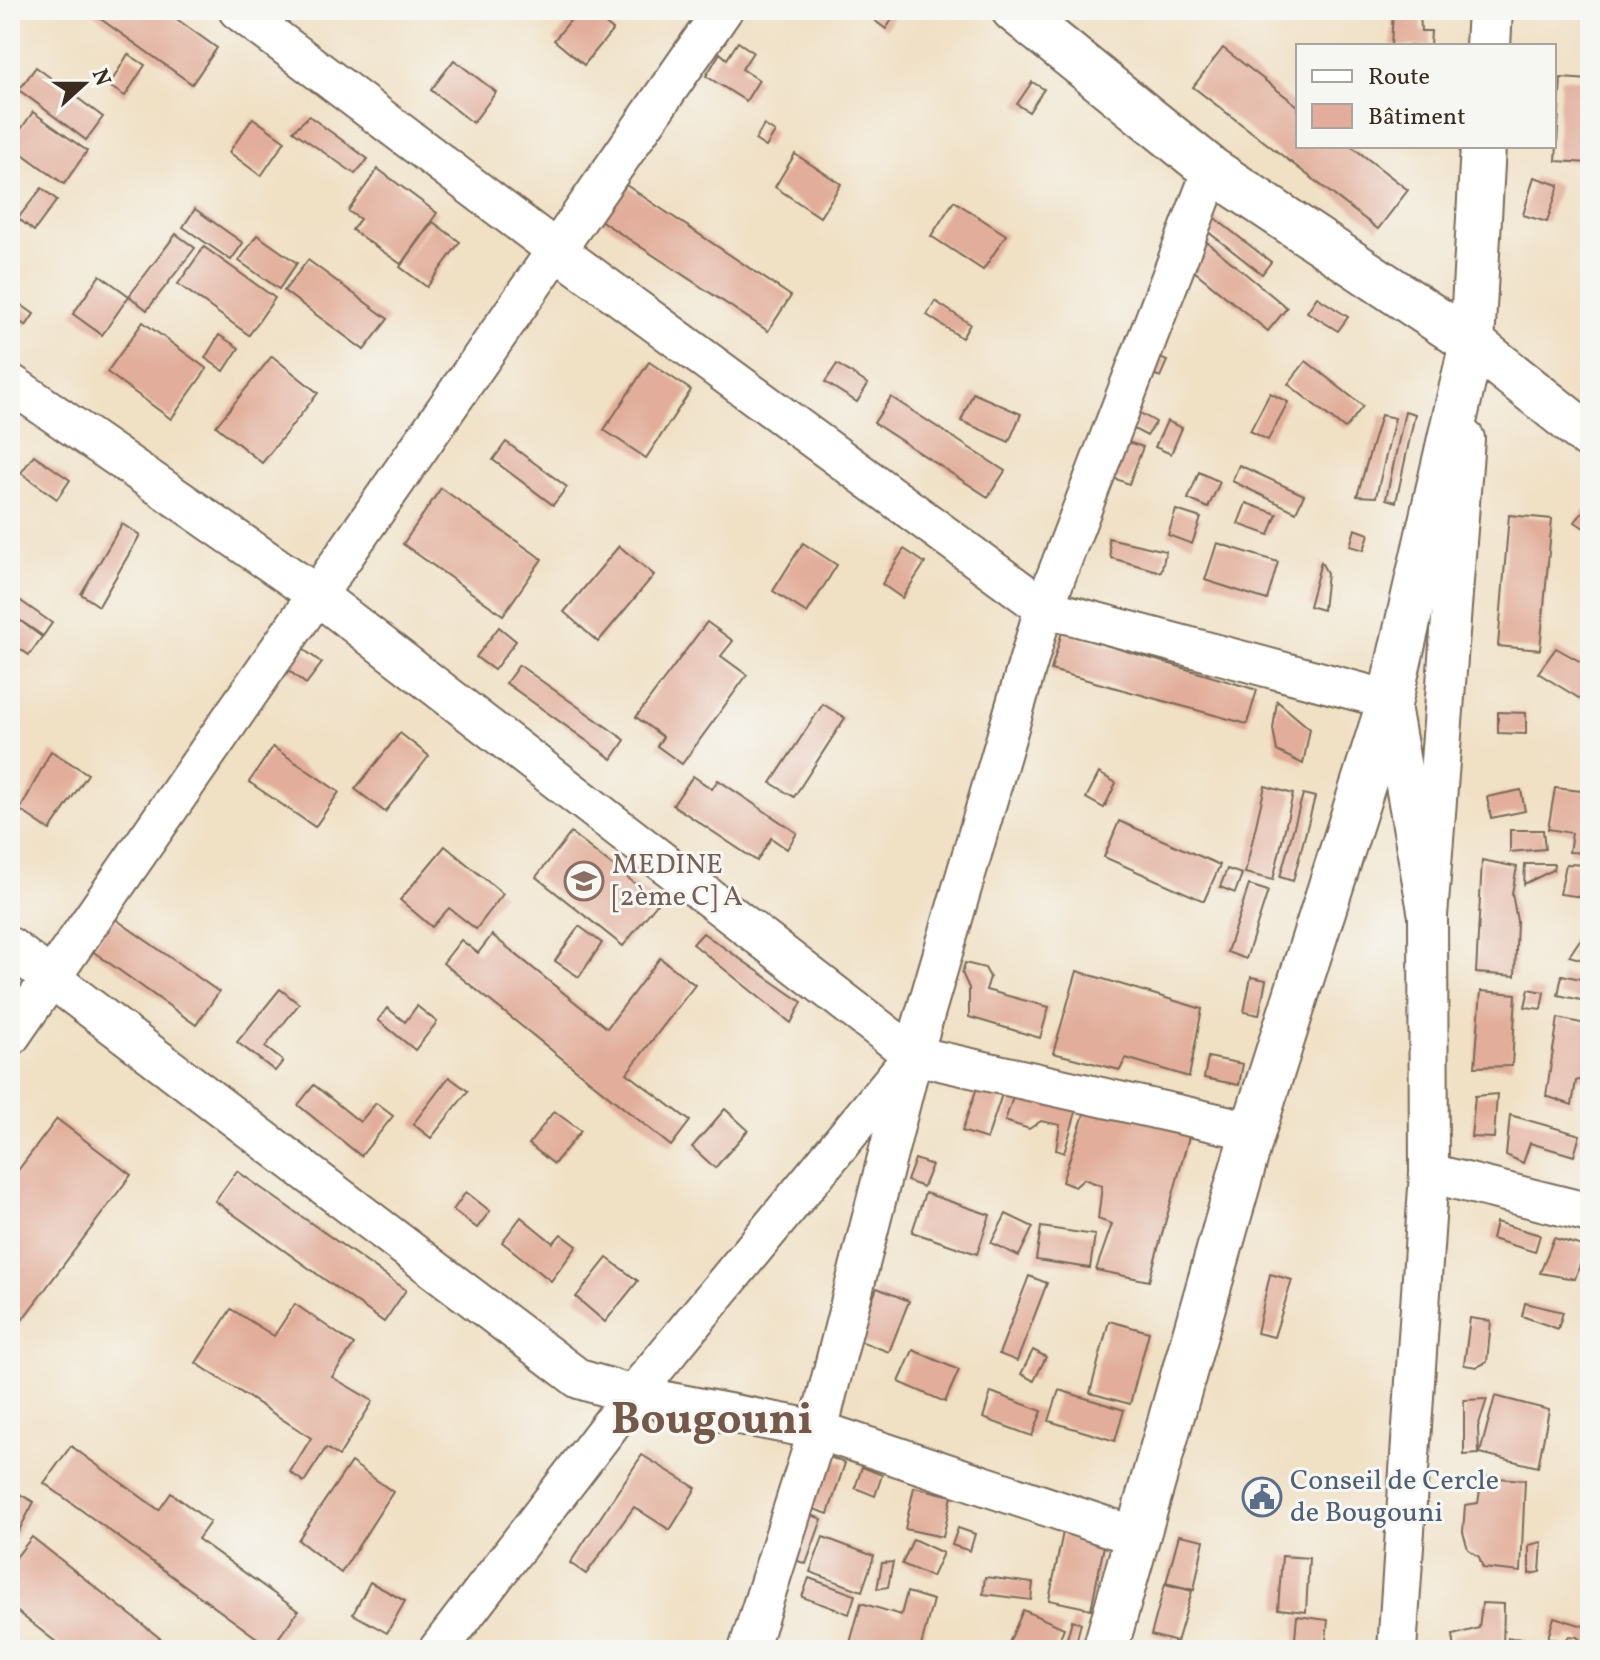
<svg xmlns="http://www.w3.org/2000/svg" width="1600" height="1660" font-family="Vollkorn,serif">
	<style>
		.building { fill: #e2ad9a }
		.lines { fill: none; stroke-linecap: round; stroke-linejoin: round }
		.street-casing { stroke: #7a6a58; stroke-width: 42 }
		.secondary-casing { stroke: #7a6a58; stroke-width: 48 }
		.street { stroke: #fff; stroke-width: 38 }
		.secondary { stroke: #fff; stroke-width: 44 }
		.labels { text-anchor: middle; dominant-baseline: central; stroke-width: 6; stroke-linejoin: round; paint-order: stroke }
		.education-label { font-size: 28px; fill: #785e54; stroke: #f6f6f2; text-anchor: start }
		.service-label { font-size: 28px; fill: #4e5e75; stroke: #f6f6f2; text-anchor: start }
		.town-label { font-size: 44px; font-weight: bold; fill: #755849; stroke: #f6f6f2 }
	</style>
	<rect width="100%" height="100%" fill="#f6f6f2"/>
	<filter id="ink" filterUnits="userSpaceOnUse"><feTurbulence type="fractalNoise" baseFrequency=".0125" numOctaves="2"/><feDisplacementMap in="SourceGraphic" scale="16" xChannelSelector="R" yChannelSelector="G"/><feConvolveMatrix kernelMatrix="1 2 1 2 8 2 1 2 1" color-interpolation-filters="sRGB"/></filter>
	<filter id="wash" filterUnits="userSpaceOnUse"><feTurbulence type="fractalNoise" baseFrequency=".006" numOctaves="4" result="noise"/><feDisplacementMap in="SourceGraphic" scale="32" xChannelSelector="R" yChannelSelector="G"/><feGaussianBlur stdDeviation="1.8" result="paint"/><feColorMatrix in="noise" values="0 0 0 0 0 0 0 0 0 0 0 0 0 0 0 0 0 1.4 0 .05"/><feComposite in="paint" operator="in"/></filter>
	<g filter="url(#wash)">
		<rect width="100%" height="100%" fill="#f0e0c4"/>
		<g id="blocks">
			<g class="building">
				<path d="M88 10H164L217 48 192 84Z"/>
				<path d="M579 10H588L613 30 584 65 554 40Z"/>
				<path d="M875 10H898L886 29 870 17Z"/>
				<path d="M1393 10H1420L1421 31H1431L1430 46H1391Z"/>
				<path d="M738 42 753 52 742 69 759 80 746 101 706 76 720 53 727 59Z"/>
				<path d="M1223 48 1298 106V146H1351L1408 190 1378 229 1193 87Z"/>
				<path d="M128 54 145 65 125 96 109 86Z"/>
				<path d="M454 60 496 92 473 123 431 90Z"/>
				<path d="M36 67 103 117 86 140 19 90Z"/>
				<path d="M1561 78 1590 80V163L1556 161Z"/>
				<path d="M1032 82 1044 89 1029 112 1017 104Z"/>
				<path d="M33 112 87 151 64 184 10 145Z"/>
				<path d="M309 116 368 159 355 174 293 131Z"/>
				<path d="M253 118 285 141 261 176 229 152Z"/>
				<path d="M764 125 775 132 766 147 755 140Z"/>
				<path d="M795 154 841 184 820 217 775 187Z"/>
				<path d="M378 169 437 213 401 264 352 230 360 219 348 211Z"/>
				<path d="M1534 177 1559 185 1547 222 1523 215Z"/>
				<path d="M626 185 791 296 768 331 600 220Z"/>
				<path d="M42 188 57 200 34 231 18 218Z"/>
				<path d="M954 201 1006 235 983 270 931 236Z"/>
				<path d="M195 209 243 243 231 260 183 227Z"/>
				<path d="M1207 212 1271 262 1262 274 1198 224Z"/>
				<path d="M433 222 460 242 427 287 400 267Z"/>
				<path d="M1196 233 1287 308 1268 331 1177 257Z"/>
				<path d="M176 234 195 248 147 310 129 296Z"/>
				<path d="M257 235 297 263 279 289 239 261Z"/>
				<path d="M204 247 275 298 249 335 178 284Z"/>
				<path d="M308 260 388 319 364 350 284 291Z"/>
				<path d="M100 275 129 296 102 335 73 314Z"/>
				<path d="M10 297 34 314 26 326 10 314Z"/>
				<path d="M1317 297 1348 317 1338 331 1307 312Z"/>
				<path d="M935 301 970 324 962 338 927 315Z"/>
				<path d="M143 322 207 369 171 419 107 372Z"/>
				<path d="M219 335 239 348 224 371 205 358Z"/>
				<path d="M1151 354 1167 361 1160 377 1144 370Z"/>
				<path d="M272 356 318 393 262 463 216 426Z"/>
				<path d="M1306 361 1363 406 1345 429 1288 384Z"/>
				<path d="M649 362 691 390 646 458 604 430Z"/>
				<path d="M837 364 868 384 857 402 825 382Z"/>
				<path d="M973 393 1021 414 1009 442 961 421Z"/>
				<path d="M1270 393 1288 402 1268 440 1250 431Z"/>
				<path d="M891 397 1005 471 988 497 874 423Z"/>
				<path d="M1405 411 1415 414 1396 502 1386 499Z"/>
				<path d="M1138 412 1156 422 1147 436 1130 427Z"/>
				<path d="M1381 415 1395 418 1376 497 1357 496Z"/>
				<path d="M1167 421 1182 428 1171 454 1155 447Z"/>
				<path d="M1115 438 1143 447 1129 484 1103 474Z"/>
				<path d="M506 442 567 487 553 505 493 460Z"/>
				<path d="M34 455 70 480 57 499 21 473Z"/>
				<path d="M1239 465 1304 495 1296 512 1232 481Z"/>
				<path d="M1199 472 1220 482 1208 508 1188 499Z"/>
				<path d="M441 488 542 559 503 615 403 544Z"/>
				<path d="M1246 503 1277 514 1269 535 1238 524Z"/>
				<path d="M1586 508 1590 511V532L1575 522Z"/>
				<path d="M1176 510 1201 518 1192 544 1168 535Z"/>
				<path d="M1509 515 1552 519 1540 650 1498 646Z"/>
				<path d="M122 524 140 535 99 606 81 594Z"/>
				<path d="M1355 529 1369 534 1364 550 1350 546Z"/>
				<path d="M1108 538 1166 551 1161 572 1111 558Z"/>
				<path d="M803 543 837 565 807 613 773 591Z"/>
				<path d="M1217 543 1278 562 1267 600 1205 580Z"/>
				<path d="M619 546 654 575 598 642 564 612Z"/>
				<path d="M904 549 925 563 902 598 882 584Z"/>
				<path d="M1321 562 1327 573 1323 610 1309 606Z"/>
				<path d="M18 599 52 623 43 636 18 619 42 637 29 655 10 642V611Z"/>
				<path d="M707 622 733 641 721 656 747 675 682 764 657 746 663 737 636 717Z"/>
				<path d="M499 627 516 641 494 670 476 657Z"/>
				<path d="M1062 632 1257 690 1247 724 1051 670Z"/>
				<path d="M1556 648 1590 667V705L1538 673Z"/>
				<path d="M303 649 322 663 306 684 287 669Z"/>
				<path d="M519 665 625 740 612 759 506 683Z"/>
				<path d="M1277 701 1310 729 1303 764 1277 751 1273 729Z"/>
				<path d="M823 704 845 718 794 797 771 783Z"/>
				<path d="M1498 712 1526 713V734L1498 733Z"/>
				<path d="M400 733 429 756 385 812 355 789Z"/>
				<path d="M273 747 339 792 315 827 249 782Z"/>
				<path d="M51 751 88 774 50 830 20 810Z"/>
				<path d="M1099 773 1116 783 1104 808 1086 798Z"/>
				<path d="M693 776 712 789 718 780 797 833 787 849 771 838 757 861 673 805Z"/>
				<path d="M1265 786 1293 794 1273 880 1245 873Z"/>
				<path d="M1555 788 1590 792V853L1569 852 1572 833 1548 829Z"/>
				<path d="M1521 790 1525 811 1491 818 1487 797Z"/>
				<path d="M1303 794 1315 797 1293 881 1280 877Z"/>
				<path d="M1119 821 1220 865 1204 901 1104 857Z"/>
				<path d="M1510 830H1543L1545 849 1510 852Z"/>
				<path d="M571 833 658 902 623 946 536 877Z"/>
				<path d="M445 846 503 894 476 929 449 908 432 927 400 900Z"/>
				<path d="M1482 860 1517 867 1512 893 1517 921 1515 976 1476 973Z"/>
				<path d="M1525 864H1554L1553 870 1524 884Z"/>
				<path d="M1566 864 1590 865V898L1560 894Z"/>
				<path d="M1227 869 1242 874 1235 893 1220 887Z"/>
				<path d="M1249 885 1268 891 1246 959 1227 952Z"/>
				<path d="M114 918 219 992 196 1025 91 950Z"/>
				<path d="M579 926 602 943 579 977 555 961Z"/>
				<path d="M703 933 802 1002 791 1023 693 944Z"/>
				<path d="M492 935 607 1028 660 958 695 985 627 1073 690 1121 671 1146 443 963 461 940 478 953Z"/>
				<path d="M1582 937H1590V962L1569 956Z"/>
				<path d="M965 963 985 968 990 977 986 990 1049 1007 1040 1038 969 1017V988L962 973Z"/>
				<path d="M1077 971 1202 1009 1189 1077 1126 1058 1120 1070 1053 1053Z"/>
				<path d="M1562 975 1590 981V1002L1558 995Z"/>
				<path d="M1251 977 1266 980 1259 1015 1244 1012Z"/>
				<path d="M280 989 299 1004 265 1047 283 1061 275 1071 237 1042Z"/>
				<path d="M1529 989 1544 992 1541 1009 1525 1007Z"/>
				<path d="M1481 991 1516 994 1512 1066 1475 1067Z"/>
				<path d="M417 1006 437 1022 415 1050 378 1020 387 1008 405 1022Z"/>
				<path d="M1558 1018 1590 1025V1076L1576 1081 1572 1105 1546 1096Z"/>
				<path d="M1208 1057 1243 1064 1239 1085 1204 1078Z"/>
				<path d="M449 1077 468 1091 431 1138 413 1124Z"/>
				<path d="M980 1079 1004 1088 987 1139 962 1131Z"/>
				<path d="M1018 1082 1079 1102 1064 1153 1056 1150 1060 1125 1041 1121 1029 1129 1005 1121Z"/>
				<path d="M314 1085 360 1122 376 1103 393 1116 361 1156 298 1105Z"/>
				<path d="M1497 1094 1494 1138 1471 1137 1475 1096Z"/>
				<path d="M1087 1105 1190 1133 1149 1281 1096 1270 1112 1224 1098 1219 1102 1186 1084 1179 1075 1187 1062 1182Z"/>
				<path d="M725 1109 748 1130 715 1168 692 1147Z"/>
				<path d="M554 1111 581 1131 554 1164 529 1144Z"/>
				<path d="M1510 1115 1580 1135 1574 1156 1530 1143 1523 1163 1506 1155Z"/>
				<path d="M57 1119 131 1175 10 1336V1181Z"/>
				<path d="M915 1159 932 1165 923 1187 907 1181Z"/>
				<path d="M237 1171 406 1290 384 1322 215 1201Z"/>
				<path d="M466 1192 490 1211 477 1228 453 1210Z"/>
				<path d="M925 1193 990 1215 977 1254 912 1232Z"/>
				<path d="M1006 1214 1033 1227 1019 1256 991 1243Z"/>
				<path d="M521 1217 553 1243 561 1234 577 1246 551 1281 502 1242Z"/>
				<path d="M1496 1222 1540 1235 1535 1252 1492 1239Z"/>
				<path d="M1041 1227 1095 1235 1090 1268 1036 1260Z"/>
				<path d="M1554 1238 1586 1247 1575 1279 1540 1273Z"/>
				<path d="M607 1258 638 1281 605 1322 576 1297Z"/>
				<path d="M1270 1274 1292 1280 1274 1337 1257 1333Z"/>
				<path d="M1029 1276 1047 1283 1017 1361 999 1354Z"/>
				<path d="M877 1288 909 1301 889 1352 857 1340Z"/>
				<path d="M1525 1303 1563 1312 1558 1329 1522 1316Z"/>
				<path d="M295 1304 354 1345 332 1377 373 1401 339 1456 326 1448 304 1482 290 1472 311 1438 196 1363 231 1309 274 1336Z"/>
				<path d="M1470 1318 1491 1321 1487 1362 1477 1367 1464 1365Z"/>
				<path d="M1109 1321 1149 1332 1130 1404 1090 1393Z"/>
				<path d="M913 1350 959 1370 945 1402 899 1382Z"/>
				<path d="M1033 1350 1046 1357 1034 1381 1021 1374Z"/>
				<path d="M1059 1390 1124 1410 1115 1441 1049 1421Z"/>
				<path d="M991 1392 1042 1411 1032 1436 983 1418Z"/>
				<path d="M1495 1396 1549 1410 1538 1467 1480 1453Z"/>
				<path d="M1487 1399 1478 1427 1479 1454 1464 1455V1400Z"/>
				<path d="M71 1446 159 1510 171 1493 210 1522 198 1539 298 1611 271 1648 44 1483Z"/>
				<path d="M814 1451 845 1463 828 1514 796 1503Z"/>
				<path d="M642 1455 696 1488 670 1530 634 1507 586 1574 570 1563Z"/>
				<path d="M351 1462 393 1492 341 1573 298 1540Z"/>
				<path d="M862 1467 882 1475 875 1496 855 1488Z"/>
				<path d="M1482 1477 1525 1480 1521 1572 1483 1568 1479 1557 1468 1549 1463 1532 1465 1505 1478 1503Z"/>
				<path d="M914 1487 952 1496 943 1537 905 1529Z"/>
				<path d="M10 1489 34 1502 10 1547Z"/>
				<path d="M798 1510 822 1519 806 1564 782 1555Z"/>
				<path d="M1064 1527 1106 1536 1091 1609 1049 1600Z"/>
				<path d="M958 1528 975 1534 970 1551 952 1545Z"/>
				<path d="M1179 1535 1204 1540 1194 1590 1166 1583Z"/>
				<path d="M32 1537 175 1650H66L10 1606V1565Z"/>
				<path d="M823 1537 874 1556 862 1591 810 1572Z"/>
				<path d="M913 1539 943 1553 932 1577 902 1564Z"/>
				<path d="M1542 1542 1540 1572 1529 1574V1545Z"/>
				<path d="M1282 1556 1309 1558 1306 1612 1278 1609Z"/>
				<path d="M893 1562 888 1587 877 1589 882 1563Z"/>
				<path d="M985 1577 1033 1583 1031 1600 983 1594Z"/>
				<path d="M809 1578 855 1595 849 1614 802 1597Z"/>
				<path d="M370 1582 405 1601 387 1633 353 1614Z"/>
				<path d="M1165 1584 1192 1591 1177 1642 1151 1635Z"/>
				<path d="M907 1592 933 1600 920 1650H848L861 1603 901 1615Z"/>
				<path d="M1482 1603 1504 1604 1503 1650H1455L1453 1635 1479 1628Z"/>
				<path d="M1023 1610 1064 1628 1055 1650H1024L1009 1643Z"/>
				<path d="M1297 1616 1328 1620 1325 1650H1294Z"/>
				<path d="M1554 1617 1590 1628V1649L1577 1637 1569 1636 1565 1641 1548 1638Z"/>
				<path d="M1072 1620 1081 1623 1074 1650H1064Z"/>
				<path d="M1508 1638 1526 1639 1525 1650H1508Z"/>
			</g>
		</g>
	</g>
	<g filter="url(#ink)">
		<use href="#blocks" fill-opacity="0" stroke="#7a6a58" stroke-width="2"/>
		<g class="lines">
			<g class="street-casing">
				<g id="street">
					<path d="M238 10 556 250 1044 608 1390 700 1428 916"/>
					<path d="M10 383 317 595 913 1055 1253 1131"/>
					<path d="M10 947 579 1379 633 1395 818 1430 1138 1537"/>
					<path d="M10 1037 723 10"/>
					<path d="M1429 1173 1590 1213"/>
					<path d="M438 1650 633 1395 906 1064"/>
					<path d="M748 1650 818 1430 913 1055 1044 608 1212 170"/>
					<path d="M1397 1650 1429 1173 1428 916 1465 439"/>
				</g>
			</g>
			<g class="secondary-casing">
				<g id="secondary">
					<path d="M1014 10 1212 170 1472 343 1590 437"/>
					<path d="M1488 46 1490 10"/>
					<path d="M1105 1650 1253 1131 1390 700 1472 343 1483 146"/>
				</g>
			</g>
			<use href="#street" class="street"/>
			<use href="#secondary" class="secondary"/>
		</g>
	</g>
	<defs>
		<g id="school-ring" transform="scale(2)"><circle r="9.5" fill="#f6f6f2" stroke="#8d6e63" stroke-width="1.5"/><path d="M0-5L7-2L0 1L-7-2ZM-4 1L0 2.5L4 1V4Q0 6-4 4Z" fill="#8d6e63"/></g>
		<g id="civic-ring" transform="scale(2)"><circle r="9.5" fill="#f6f6f2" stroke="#5c6f8a" stroke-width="1.5"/><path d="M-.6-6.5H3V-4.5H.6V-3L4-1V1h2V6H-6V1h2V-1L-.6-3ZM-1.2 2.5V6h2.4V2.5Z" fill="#5c6f8a"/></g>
	</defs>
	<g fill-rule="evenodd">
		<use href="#school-ring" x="584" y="881"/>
		<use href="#civic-ring" x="1262" y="1497"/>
	</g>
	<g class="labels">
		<g class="education-label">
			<text x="612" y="865">MEDINE<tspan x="612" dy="32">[2ème C] A</tspan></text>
		</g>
		<g class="service-label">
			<text x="1290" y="1481">Conseil de Cercle<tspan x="1290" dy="32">de Bougouni</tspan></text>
		</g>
		<g class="town-label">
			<text x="712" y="1421">Bougouni</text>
		</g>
	</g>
	<rect width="1600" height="1660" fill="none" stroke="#f6f6f2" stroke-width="40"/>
	<rect x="1296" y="44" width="260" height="104" fill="#f6f6f2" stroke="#aba49d" stroke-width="2"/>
	<rect x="1312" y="70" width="40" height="12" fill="#ffffff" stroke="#aba49d" stroke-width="2"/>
	<text x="1368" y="84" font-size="24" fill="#3b2a1e">Route</text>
	<rect x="1312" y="104" width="40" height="24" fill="#e2ad9a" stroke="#aba49d" stroke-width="2"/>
	<text x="1368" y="124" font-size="24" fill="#3b2a1e">Bâtiment</text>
	<g transform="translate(84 84) rotate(69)" stroke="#f6f6f2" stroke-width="6" paint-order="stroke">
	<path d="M0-6L14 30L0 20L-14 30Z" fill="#3b2a1e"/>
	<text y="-12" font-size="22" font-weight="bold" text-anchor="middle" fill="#3b2a1e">N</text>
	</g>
</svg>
